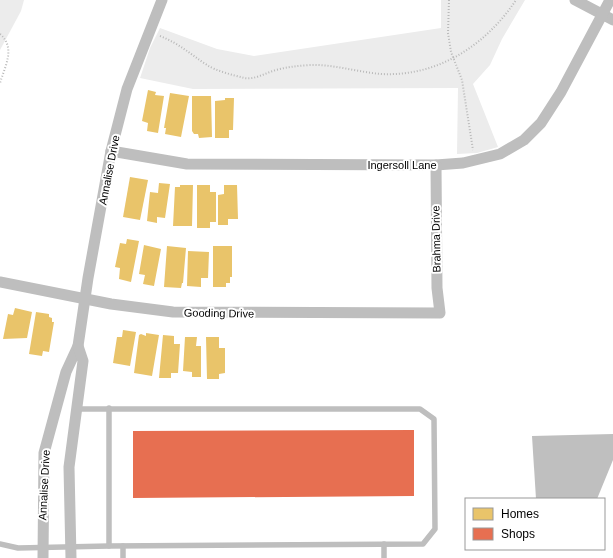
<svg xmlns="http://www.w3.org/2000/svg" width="613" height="558" font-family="Helvetica,sans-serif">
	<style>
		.green { fill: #ececec }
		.water { fill: #bfbfbf }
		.homes { fill: #e9c46a }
		.shops { fill: #e76f51 }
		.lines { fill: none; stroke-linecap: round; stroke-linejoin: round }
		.path { stroke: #b9b9b9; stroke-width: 2; stroke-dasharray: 1 2; stroke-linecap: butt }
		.service { stroke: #bebebe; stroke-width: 5.5 }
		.minor { stroke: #bebebe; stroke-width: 11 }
		.labels { text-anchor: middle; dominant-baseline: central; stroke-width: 4; stroke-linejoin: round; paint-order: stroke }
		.street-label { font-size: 11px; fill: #000; stroke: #fff }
	</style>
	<rect width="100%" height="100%" fill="#fff"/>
	<g class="green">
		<path d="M0 0H24L21 11 0 50Z"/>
		<path d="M441 0H525L502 39 490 65 473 84 498 147 477 153 457 154 458 88 193 89 140 78 150 48 160 28 217 49 254 56 441 28Z"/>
	</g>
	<path class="water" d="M613 434V460L597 499H536L532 436Z"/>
	<g class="homes">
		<path d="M148 90 156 92 155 95 164 96 158 133 147 131 148 123 142 121Z"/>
		<path d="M170 93 189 96 181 137 165 134 166 128H164Z"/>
		<path d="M192 96H211L212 137 199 138 198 134H194L192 131Z"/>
		<path d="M225 98H234L233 130H229V138H215V101L225 100Z"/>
		<path d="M130 177 148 180 140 220 123 217Z"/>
		<path d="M159 183 170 184 165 218 157 217V223L147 221 150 192 158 193Z"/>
		<path d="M180 185H193L192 226H173L175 187H180Z"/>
		<path d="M197 185H210V192H216V222H210V228H197Z"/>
		<path d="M224 185H237L238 219H228V225H218V195L224 194Z"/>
		<path d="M127 239 139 241 131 282 119 279 120 268 115 267 120 243 126 244Z"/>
		<path d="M144 245 161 249 154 286 143 284 145 275 139 274Z"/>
		<path d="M167 246 186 248 183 283H182L181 288 164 287Z"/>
		<path d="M213 246H232V277H230V283H226V287H213Z"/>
		<path d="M188 251 209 252 208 278H201V287L187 286Z"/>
		<path d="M15 308 32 312 27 338 3 339 8 314 13 315Z"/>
		<path d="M36 312 49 314V317L52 318V322H54L49 352 43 351 42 356 29 354Z"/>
		<path d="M123 330 136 332 130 366 113 363 117 337H122Z"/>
		<path d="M146 333 159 335 152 376 134 373 139 335 141 334 146 336Z"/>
		<path d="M163 335 174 336V344H180L178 373H171V378H159Z"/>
		<path d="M185 337H197L196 346H201V377H192V372L183 371Z"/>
		<path d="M206 337H219V348H225V373L219 374V379H207Z"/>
	</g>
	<path class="shops" d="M414 430V496L133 498V431Z"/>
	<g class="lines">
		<g class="path">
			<path d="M449 0 448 33 451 52 462 80 473 150"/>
			<path d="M0 34C16 48 5 66 0 83"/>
			<path d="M160 36C180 44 190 54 207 65 216 71 233 75 244 78 255 80 265 73 276 70 287 67 297 66 309 65 333 64 357 72 381 74 438 77 486 45 516 0"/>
		</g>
		<g class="service">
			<path d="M109 408V546"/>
			<path d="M0 544 18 548 109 546 423 544 435 529 434 419 420 409H77"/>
			<path d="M384 544V558"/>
			<path d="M123 546V558"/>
		</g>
		<g class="minor">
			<path d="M575 0 613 20"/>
			<path d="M111 151 187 164 436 165 463 163 500 154 524 140 541 123 561 92 610 0"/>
			<path d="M0 282 111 304 173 312 440 313 437 288 436 165"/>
			<path d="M43 558 44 453 66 372 78 346 88 278 111 151 127 89 162 0"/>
			<path d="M71 558 69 467 83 361 78 346"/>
		</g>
	</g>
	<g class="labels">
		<g class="street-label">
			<text x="402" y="165">Ingersoll Lane</text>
			<text transform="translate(109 170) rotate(-79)">Annalise Drive</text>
			<text transform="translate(436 239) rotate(-91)">Brahma Drive</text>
			<text transform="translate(219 313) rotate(1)">Gooding Drive</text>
			<text transform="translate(44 485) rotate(-87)">Annalise Drive</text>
		</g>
	</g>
	<rect x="465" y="498" width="140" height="52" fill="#ffffff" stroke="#999999"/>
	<rect x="473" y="508" width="20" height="12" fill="#e9c46a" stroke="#999999"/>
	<text x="501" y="518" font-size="12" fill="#000000">Homes</text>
	<rect x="473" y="528" width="20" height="12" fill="#e76f51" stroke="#999999"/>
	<text x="501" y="538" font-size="12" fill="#000000">Shops</text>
</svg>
